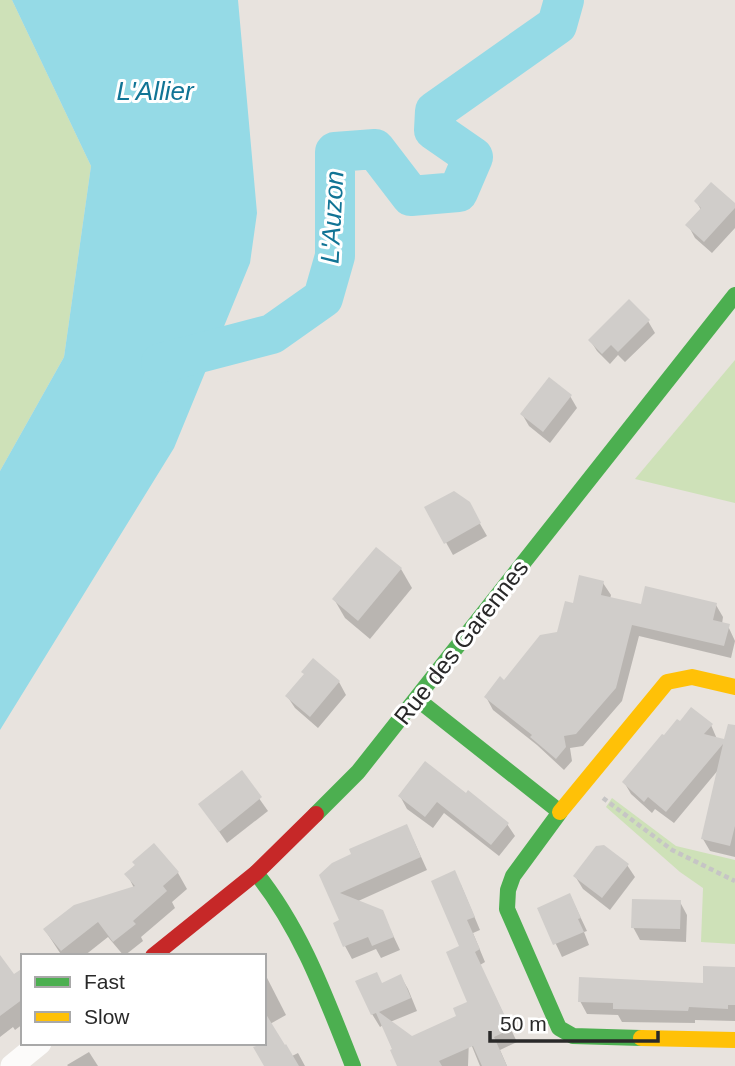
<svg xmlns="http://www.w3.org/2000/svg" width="735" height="1066" font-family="Helvetica,sans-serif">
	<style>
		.green { fill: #cee1b8 }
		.water { fill: #95dae6 }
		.shadow { fill: #0003 }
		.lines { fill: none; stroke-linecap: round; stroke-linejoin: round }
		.river { stroke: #95dae6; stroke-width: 40 }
		.building { fill: #d0cdca }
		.path { stroke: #c6c5c5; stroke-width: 4.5; stroke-dasharray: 5 3.5; stroke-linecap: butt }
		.street { stroke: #fcfbfa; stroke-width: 23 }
		.fast { stroke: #4caf50; stroke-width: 16 }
		.slow { stroke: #ffc107; stroke-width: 16 }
		.jam { stroke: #c62828; stroke-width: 16 }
		.labels { text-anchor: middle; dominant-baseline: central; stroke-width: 6; stroke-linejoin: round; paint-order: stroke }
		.street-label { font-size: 24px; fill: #292929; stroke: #fff }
		.water-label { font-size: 26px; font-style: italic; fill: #117495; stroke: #fff }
	</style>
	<rect width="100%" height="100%" fill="#e8e3de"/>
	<g class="green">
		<path d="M0 0H12L91 166 64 357 0 471Z"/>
		<path d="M735 360V503L635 479Z"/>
		<path d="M612 798 676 846 735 860V944L701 942 703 888 680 872 606 807Z"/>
	</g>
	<path class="water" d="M12 0H238L257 213 250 263 174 448 0 730V471L64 357 91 166Z"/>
	<g class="shadow">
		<path d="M696 201 735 206V228L712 253 695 238 688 225 701 210Z"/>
		<path d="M648 321 655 333 625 362 618 355 610 364 597 351 590 340Z"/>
		<path d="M570 396 577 408 550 443 529 426 522 414Z"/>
		<path d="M468 503 487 536 453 555 427 508Z"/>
		<path d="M376 549 401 569 412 588 370 639 345 618 334 599Z"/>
		<path d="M603 583 611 595 610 599 642 606 716 605 723 617 722 624 728 626 735 641 731 658 639 636 622 701 583 746 570 748 572 761 564 770 537 745 493 710 486 697 559 634 574 605Z"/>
		<path d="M313 660 339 682 346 695 318 728 295 708 287 696 305 675Z"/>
		<path d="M711 725 717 739 735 743V857L710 851 703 839 719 769 674 823 655 809 652 813 631 794 624 782Z"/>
		<path d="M426 764 507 824 515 836 499 856 444 813 433 828 407 809 400 796Z"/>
		<path d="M241 773 268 811 227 843 200 804Z"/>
		<path d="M413 839 427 870 356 902 382 912 400 950 381 958 376 949 352 959 345 946 341 921 321 876Z"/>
		<path d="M154 845 178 873 187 889 172 902 175 908 141 937 143 941 124 956 108 937 84 956H62L45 930 134 888 127 874Z"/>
		<path d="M627 865 635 877 610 910 583 889 575 876Z"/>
		<path d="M461 885 480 930 473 933 485 962 480 965 517 1042 500 1050 507 1066H480L469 1039 468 1066H399L383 1025 380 1027 372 1014 383 985 401 977 408 989 417 1011 390 1022 412 1038 459 1017 470 1002 461 947Z"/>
		<path d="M570 895 587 931 584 932 589 945 562 957 539 908Z"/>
		<path d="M680 902 687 915 686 942 640 940 633 927Z"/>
		<path d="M735 969V1021L695 1020V1023L622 1022 618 1015 587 1014 580 1001 704 985Z"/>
		<path d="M23 970V1024L15 1030 13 1027 0 1037V974L14 976Z"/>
		<path d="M264 972 286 1015 270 1024 264 1014Z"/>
		<path d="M264 1043 292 1056 298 1053 305 1066H266L255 1048Z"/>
		<path d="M89 1052 98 1066H68L67 1065Z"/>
	</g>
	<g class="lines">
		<path class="river" d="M161 363 272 334 323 298 335 256V152L375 149 411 196 458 192 473 157 434 130 435 111 557 25 564 0"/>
	</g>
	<g class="building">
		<path d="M711 182 735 203V208L704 242 685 225 701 208 694 201Z"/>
		<path d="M629 299 650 320 618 352 611 345 602 354 588 340Z"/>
		<path d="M549 377 572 395 543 432 520 414Z"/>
		<path d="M454 491 470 502 481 523 444 544 424 507Z"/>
		<path d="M376 547 402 568 358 621 332 599Z"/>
		<path d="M579 575 604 581 601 595 641 604 645 586 717 603 713 620 730 624 724 646 632 625 616 688 576 734 564 736 566 747 556 759 530 737 532 735 484 697 500 676 504 680 540 635 557 632 565 601 573 603Z"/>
		<path d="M313 658 340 681 310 717 285 696 304 674 301 672Z"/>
		<path d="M691 707 713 724 704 734 724 739 728 724 735 725V826L730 846 701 839 723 744 666 812 648 797 644 802 622 782 662 734 664 735 677 719 680 721Z"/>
		<path d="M425 761 466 793 468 790 509 823 491 845 437 802 425 817 398 796Z"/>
		<path d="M242 770 262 797 219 832 198 804Z"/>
		<path d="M407 824 421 857 340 893 383 910 394 937 372 946 368 937 343 947 333 923 339 920 319 875 332 863 351 854 349 849Z"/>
		<path d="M154 843 179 872 163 886 167 891 133 921 136 924 113 942 98 922 61 951 43 929 74 905 135 886 124 874 135 865 132 862Z"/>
		<path d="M604 845 629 864 602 898 573 876 596 846Z"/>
		<path d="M455 870 475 917 467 920 480 949 475 952 511 1029 494 1037 507 1066H482L473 1046 439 1061 442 1066H397L390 1050 392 1049 376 1013 371 1015 355 981 377 972 382 983 401 974 411 998 379 1012 412 1036 456 1016 453 1008 467 1002 446 952 459 946 431 881Z"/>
		<path d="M570 893 581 918 578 919 584 932 553 945 537 908Z"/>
		<path d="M632 899 681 900 680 929 631 928Z"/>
		<path d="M0 955 14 974 23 968V999L0 1016Z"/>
		<path d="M703 966 735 967V1005H728V1009L689 1007 688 1011 613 1009V1003L578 1002 579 977 703 983Z"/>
		<path d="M264 1011 285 1045 286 1044 299 1066H264L253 1047 264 1043Z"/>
	</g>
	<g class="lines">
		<path class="path" d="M603 798 672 850 735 881"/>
		<path class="street" d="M12 1066 40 1043"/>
		<g class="fast">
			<path d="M417 699 560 812 513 876 508 890 507 909 559 1028 573 1036 641 1038"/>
			<path d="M316 814 358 772 735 295"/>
			<path d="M256 873C302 930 326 998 353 1066"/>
		</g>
		<g class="slow">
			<path d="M560 812 667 682 692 677 735 687"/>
			<path d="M641 1038 735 1040"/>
		</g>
		<path class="jam" d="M153 956 256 873 316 814"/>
	</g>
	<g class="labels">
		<g class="street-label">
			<text transform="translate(461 642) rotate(-52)">Rue des Garennes</text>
		</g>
		<g class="water-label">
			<text x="155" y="91">L'Allier</text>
			<text transform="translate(332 217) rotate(-87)">L'Auzon</text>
		</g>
	</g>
	<rect x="21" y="954" width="245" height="91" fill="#ffffff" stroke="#a9a9a9" stroke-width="2"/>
	<rect x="35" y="977" width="35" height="10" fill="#4caf50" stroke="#a9a9a9" stroke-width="2"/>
	<text x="84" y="989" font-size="21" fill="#292929">Fast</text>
	<rect x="35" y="1012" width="35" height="10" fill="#ffc107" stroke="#a9a9a9" stroke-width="2"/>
	<text x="84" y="1024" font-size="21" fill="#292929">Slow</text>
	<path d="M490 1031v10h168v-10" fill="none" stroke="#292929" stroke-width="3.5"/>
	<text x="500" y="1031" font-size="21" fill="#292929" stroke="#ffffff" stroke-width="5" paint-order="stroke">50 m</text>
</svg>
